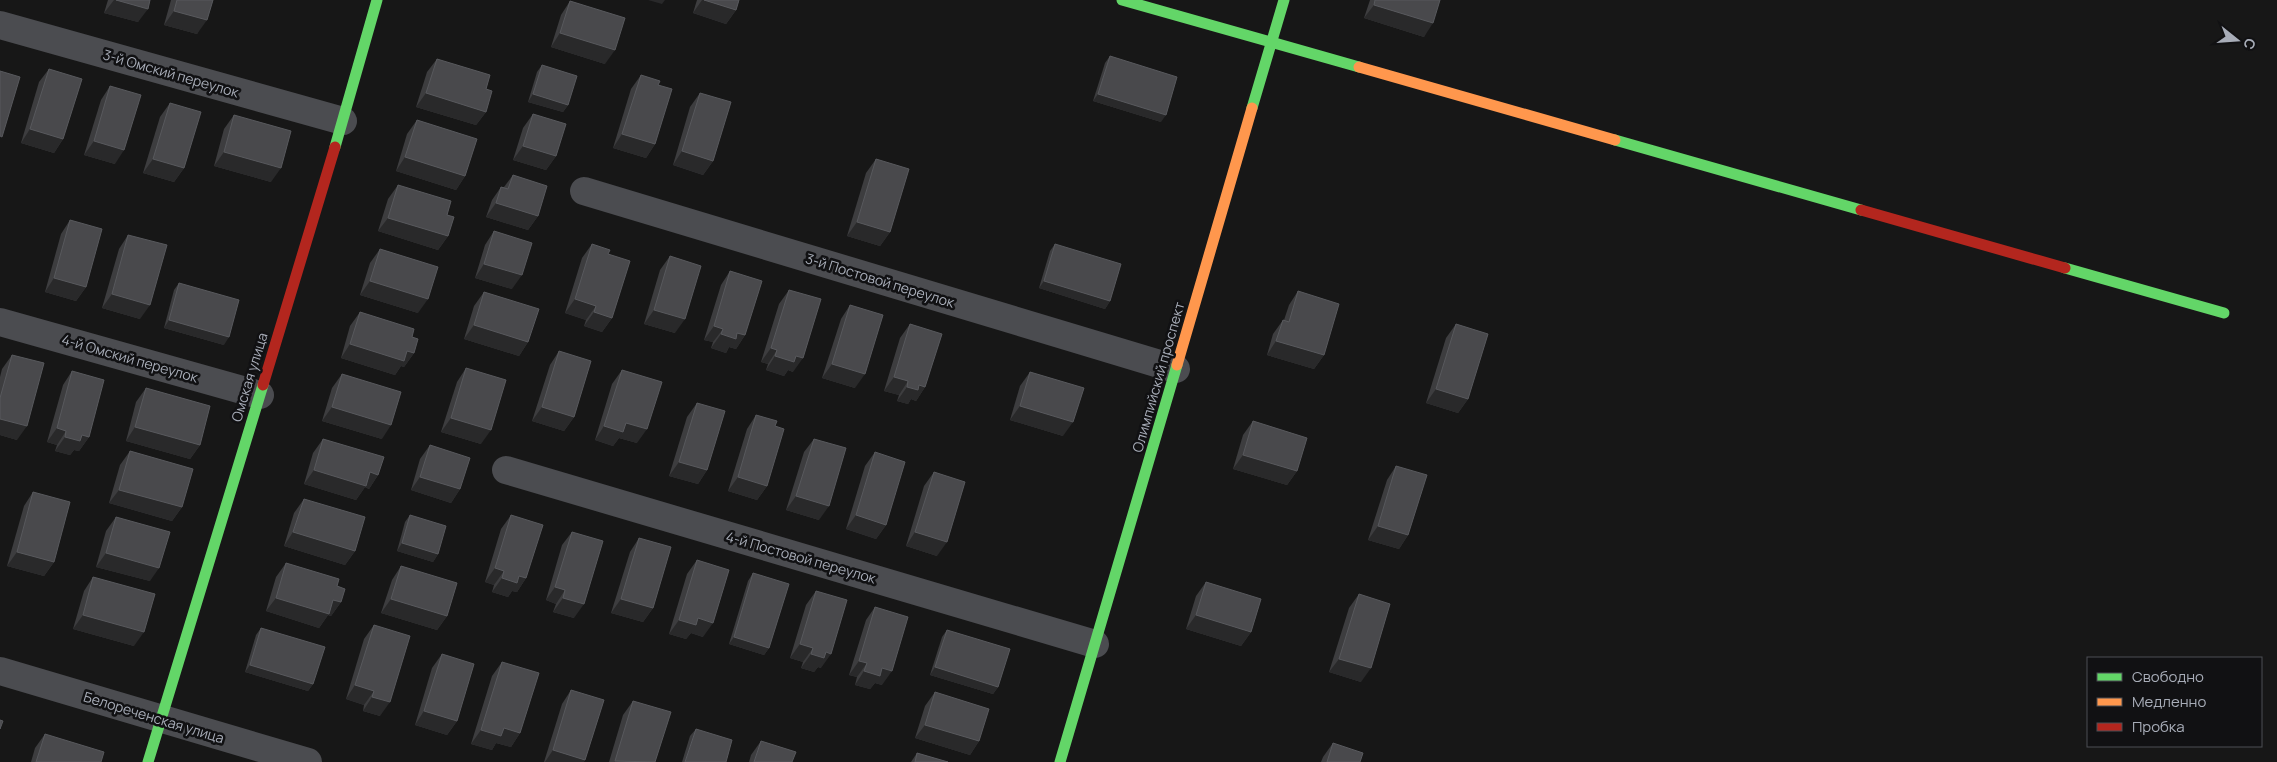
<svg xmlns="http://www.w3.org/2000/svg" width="2277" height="762" font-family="Manrope,sans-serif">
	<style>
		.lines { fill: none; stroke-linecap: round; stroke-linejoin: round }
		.street { stroke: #4b4c50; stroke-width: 28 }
		.fast { stroke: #63d668; stroke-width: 11 }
		.slow { stroke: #ff974d; stroke-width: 11 }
		.jam { stroke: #b3261e; stroke-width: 11 }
		.wall { fill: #3d3d3f }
		.shaded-wall { fill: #29292a }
		.building { fill: #49494c; stroke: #58595d }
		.labels { text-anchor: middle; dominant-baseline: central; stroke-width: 5; stroke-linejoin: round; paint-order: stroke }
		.street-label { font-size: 14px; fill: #a8adb8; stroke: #111113 }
	</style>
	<rect width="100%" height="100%" fill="#171717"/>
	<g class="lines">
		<g class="street">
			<path d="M0 25 343 121"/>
			<path d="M584 191 1176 369"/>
			<path d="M0 322 260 395"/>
			<path d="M506 470 1095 644"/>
			<path d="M0 671 308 762"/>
		</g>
		<g class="fast">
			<path d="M1122 0 1359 67"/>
			<path d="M1252 108 1284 0"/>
			<path d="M1615 140 1861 210"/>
			<path d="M335 147 377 0"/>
			<path d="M2065 268 2224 313"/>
			<path d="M148 762 263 385"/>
			<path d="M1060 762 1177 365"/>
		</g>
		<g class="slow">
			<path d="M1359 67 1615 140"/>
			<path d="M1177 365 1252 108"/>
		</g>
		<g class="jam">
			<path d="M1861 210 2065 268"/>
			<path d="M263 385 335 147"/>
		</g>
	</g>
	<g class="wall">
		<path d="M108 0H150L138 22 104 13Z"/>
		<path d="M171 0H213L197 34 164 25Z"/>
		<path d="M697 0H739L736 10 726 24 693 13Z"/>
		<path d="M1370 0H1440L1424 37 1364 18Z"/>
		<path d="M570 1 605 64 551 47 561 15Z"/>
		<path d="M1110 56 1161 122 1093 101 1105 63Z"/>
		<path d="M437 59 486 89V112L476 125 416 107 427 72Z"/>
		<path d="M542 65 568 105 563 112 528 102 537 72Z"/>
		<path d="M49 69 63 139 54 153 21 143 39 82Z"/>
		<path d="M641 75 655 144 646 158 613 148 631 89Z"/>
		<path d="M110 86 115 164 84 155 101 100Z"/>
		<path d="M700 93 713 161 703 175 673 165 690 107Z"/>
		<path d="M170 103 184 168 174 182 143 173 160 117Z"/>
		<path d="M533 114 556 156 546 170 513 160 523 128Z"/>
		<path d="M234 115 271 182 214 166 224 129Z"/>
		<path d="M417 120 465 176 456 190 396 171 407 134Z"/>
		<path d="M876 159 890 232 880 246 847 236 866 173Z"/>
		<path d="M513 175 538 216 528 230 486 217 492 200 501 187H504Z"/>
		<path d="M398 185 447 215 448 236 438 250 378 231 388 199Z"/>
		<path d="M70 220 86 287 76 301 45 292 61 234Z"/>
		<path d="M494 231 512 289 475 278 485 245Z"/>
		<path d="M128 235 140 319 102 308 119 249Z"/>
		<path d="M592 244 608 254 612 318 602 332 584 326 586 320 565 313 582 258Z"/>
		<path d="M1055 244 1110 301 1105 309 1039 288 1050 251Z"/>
		<path d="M380 249 418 313 360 295 370 263Z"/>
		<path d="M670 256 675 333 644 324 660 270Z"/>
		<path d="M730 271 745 335 736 349 729 347 726 353 711 348 713 342 704 340 721 285Z"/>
		<path d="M179 283 224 345 164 328 174 290Z"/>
		<path d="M789 290 793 372 788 370 784 376 766 370 768 364 761 362 779 304Z"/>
		<path d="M1298 291 1324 355 1314 369 1267 355 1273 334 1283 320H1284L1289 305Z"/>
		<path d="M484 292 528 342 519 356 464 339 474 306Z"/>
		<path d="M850 305 855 388 822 378 841 319Z"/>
		<path d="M360 312 412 337 414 353 404 367 401 366 395 375 341 358 350 326Z"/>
		<path d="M910 324 925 387 916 401 911 399 908 404 897 401 899 395 884 391 900 338Z"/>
		<path d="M1456 324 1468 399 1458 413 1426 403 1446 338Z"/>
		<path d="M559 351 574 417 564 431 532 421 550 365Z"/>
		<path d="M12 355 17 440 0 435V377L2 369Z"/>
		<path d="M466 368 481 444 441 432 457 382Z"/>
		<path d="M622 370 637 443 619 438 613 446 595 440 612 384Z"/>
		<path d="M72 371 89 437 79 451 74 450 70 455 55 451 57 445 47 442 63 385Z"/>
		<path d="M1030 372 1063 436 1010 420 1020 386Z"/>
		<path d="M342 374 382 439 322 421 332 388Z"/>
		<path d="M146 388 200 445 190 459 126 441 136 402Z"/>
		<path d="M697 403 707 470 698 484 669 476 687 417Z"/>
		<path d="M756 415 775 426 767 486 757 500 728 491 747 429Z"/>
		<path d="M1253 421 1297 471 1287 485 1233 469 1243 435Z"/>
		<path d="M323 439 378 475 369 489 365 487 356 500 304 484 313 453Z"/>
		<path d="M814 439 819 520 786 510 804 452Z"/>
		<path d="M430 445 460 489 451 503 411 490 420 459Z"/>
		<path d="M130 451 182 507 172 521 109 503 120 465Z"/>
		<path d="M875 452 886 525 876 539 846 529 865 466Z"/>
		<path d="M1396 466 1408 535 1399 549 1368 540 1387 480Z"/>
		<path d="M934 472 937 556 906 546 924 486Z"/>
		<path d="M33 492 54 562 44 576 7 566 24 506Z"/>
		<path d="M304 499 355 551 345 565 284 546 294 513Z"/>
		<path d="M410 515 438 554 433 562 397 551 405 522Z"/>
		<path d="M511 515 526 578 517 592 512 591 508 597 492 592 494 585 485 582 501 529Z"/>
		<path d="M116 517 150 581 96 567 106 531Z"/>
		<path d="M572 532 574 618 553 612 556 604 546 600 562 545Z"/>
		<path d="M639 538 653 608 643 622 611 613 630 552Z"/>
		<path d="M697 560 703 637 691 633 686 639 669 634 687 574Z"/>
		<path d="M286 563 337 586 341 602 331 616 328 615 319 628 266 611 276 577Z"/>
		<path d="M401 566 447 616 437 630 381 613 392 580Z"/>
		<path d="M753 573 769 648 764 655 729 644 748 581Z"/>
		<path d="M93 577 134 646 73 629 84 591Z"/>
		<path d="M1206 582 1251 632 1241 646 1186 629 1196 596Z"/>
		<path d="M816 591 821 668 818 667 814 672 801 668 803 662 790 658 806 605Z"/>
		<path d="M1359 594 1361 682 1329 672 1349 608Z"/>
		<path d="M875 607 882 685 875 683 870 689 855 685 857 677 849 675 866 620Z"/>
		<path d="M374 625 380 716 363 711 364 705 346 699 364 639Z"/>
		<path d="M261 628 313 684 308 691 245 672 256 635Z"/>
		<path d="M947 630 998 687 993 694 930 675 942 637Z"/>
		<path d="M442 654 457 721 447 735 415 725 432 668Z"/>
		<path d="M502 662 520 733 511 747 496 743 492 750 471 744 492 676Z"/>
		<path d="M571 690 584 762H544L562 704Z"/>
		<path d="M935 692 979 741 970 755 915 738 925 706Z"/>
		<path d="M633 701 655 762H609L623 715Z"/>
		<path d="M696 729 726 762H682L690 736Z"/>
		<path d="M45 734 101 762H31L35 748Z"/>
		<path d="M761 741 792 762H749L751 755Z"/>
		<path d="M1333 743 1360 762H1321L1323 757Z"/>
		<path d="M917 753 948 762H911Z"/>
	</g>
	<g class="shaded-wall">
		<path d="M114 0H116L148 9 138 22 104 13Z"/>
		<path d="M648 0H665L662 4Z"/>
		<path d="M702 0H704L736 10 726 24 693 13Z"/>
		<path d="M1374 5 1433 23 1424 37 1364 18Z"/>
		<path d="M174 11 207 20 197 34 164 25Z"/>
		<path d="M560 33 615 50 605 64 551 47Z"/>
		<path d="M426 93 486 112 476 125 416 107Z"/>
		<path d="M533 94 568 105 563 112 528 102Z"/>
		<path d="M1098 94 1166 115 1161 122 1093 101Z"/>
		<path d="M30 129 63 139 54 153 21 143Z"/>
		<path d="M622 134 655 144 646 158 613 148Z"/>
		<path d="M94 141 124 150 115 164 84 155Z"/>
		<path d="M523 146 556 156 546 170 513 160Z"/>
		<path d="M682 151 713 161 703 175 673 165Z"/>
		<path d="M224 152 281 168 271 182 214 166Z"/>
		<path d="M405 157 465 176 456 190 396 171Z"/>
		<path d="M153 159 184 168 174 182 143 173Z"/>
		<path d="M496 203 538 216 528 230 486 217Z"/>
		<path d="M388 218 448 236 438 250 378 231Z"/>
		<path d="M857 222 890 232 880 246 847 236Z"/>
		<path d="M484 264 522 275 512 289 475 278Z"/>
		<path d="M54 278 86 287 76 301 45 292Z"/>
		<path d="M370 281 428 299 418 313 360 295Z"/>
		<path d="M1044 281 1110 301 1105 309 1039 288Z"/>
		<path d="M112 294 150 305 140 319 102 308Z"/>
		<path d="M575 299 596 306 586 320 565 313Z"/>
		<path d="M654 310 685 319 675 333 644 324Z"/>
		<path d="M594 312 612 318 602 332 584 326Z"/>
		<path d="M169 320 229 337 224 345 164 328Z"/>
		<path d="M474 325 528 342 519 356 464 339Z"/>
		<path d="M714 326 723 329 713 342 704 340Z"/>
		<path d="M737 333 745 335 736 349 729 347 726 353 711 348 721 334Z"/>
		<path d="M1276 341 1324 355 1314 369 1267 355Z"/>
		<path d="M350 344 407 351 414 353 404 367 401 366 395 375 341 358Z"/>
		<path d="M771 348 777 350 768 364 761 362Z"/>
		<path d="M775 356H796L803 358 793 372 788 370 784 376 766 370Z"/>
		<path d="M832 364 865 374 855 388 822 378Z"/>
		<path d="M894 377 908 381 899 395 884 391Z"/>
		<path d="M919 385 925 387 916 401 911 399 908 404 897 401 907 387Z"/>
		<path d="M1436 389 1468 399 1458 413 1426 403Z"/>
		<path d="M1020 406 1073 422 1063 436 1010 420Z"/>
		<path d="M332 407 391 425 382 439 322 421Z"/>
		<path d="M542 407 574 417 564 431 532 421Z"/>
		<path d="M451 418 491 430 481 444 441 432Z"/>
		<path d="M0 419 27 426 17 440 0 435Z"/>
		<path d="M626 423 647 429 637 443 619 438 613 446 595 440 604 426Z"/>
		<path d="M135 427 200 445 190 459 126 441Z"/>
		<path d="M57 428 66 431 57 445 47 442Z"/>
		<path d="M82 435 89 437 79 451 74 450 70 455 55 451 65 437Z"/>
		<path d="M1243 455 1297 471 1287 485 1233 469Z"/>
		<path d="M679 462 707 470 698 484 669 476Z"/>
		<path d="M314 470 370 472 378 475 369 489 365 487 356 500 304 484Z"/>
		<path d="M420 477 460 489 451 503 411 490Z"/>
		<path d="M738 477 767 486 757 500 728 491Z"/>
		<path d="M119 490 182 507 172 521 109 503Z"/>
		<path d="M796 496 829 506 819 520 786 510Z"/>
		<path d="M856 515 886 525 876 539 846 529Z"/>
		<path d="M1378 526 1408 535 1399 549 1368 540Z"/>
		<path d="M293 532 355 551 345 565 284 546Z"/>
		<path d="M915 532 947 542 937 556 906 546Z"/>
		<path d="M402 543 438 554 433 562 397 551Z"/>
		<path d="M17 552 54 562 44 576 7 566Z"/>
		<path d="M106 553 159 568 150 581 96 567Z"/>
		<path d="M495 568 504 571 494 585 485 582Z"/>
		<path d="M519 576 526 578 517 592 512 591 508 597 492 592 502 578Z"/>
		<path d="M555 587 565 590 556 604 546 600Z"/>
		<path d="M276 598 333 600 341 602 331 616 328 615 319 628 266 611Z"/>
		<path d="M563 598 584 604 574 618 553 612Z"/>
		<path d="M391 599 447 616 437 630 381 613Z"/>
		<path d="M621 599 653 608 643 622 611 613Z"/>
		<path d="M83 615 144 632 134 646 73 629Z"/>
		<path d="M1196 615 1251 632 1241 646 1186 629Z"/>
		<path d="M698 618 713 623 703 637 691 633 686 639 669 634 679 620Z"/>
		<path d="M734 637 769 648 764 655 729 644Z"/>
		<path d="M800 644 813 648 803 662 790 658Z"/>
		<path d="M826 652 831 654 821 668 818 667 814 672 801 668 811 654Z"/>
		<path d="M1339 659 1371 668 1361 682 1329 672Z"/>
		<path d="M859 661 867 663 857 677 849 675Z"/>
		<path d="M250 665 313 684 308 691 245 672Z"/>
		<path d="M935 667 998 687 993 694 930 675Z"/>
		<path d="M882 668 892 671 882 685 875 683 870 689 855 685 864 671Z"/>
		<path d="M355 685 374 691 364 705 346 699Z"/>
		<path d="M372 697 390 702 380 716 363 711Z"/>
		<path d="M424 711 457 721 447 735 415 725Z"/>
		<path d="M925 725 979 741 970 755 915 738Z"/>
		<path d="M504 728 520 733 511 747 496 743 492 750 471 744 481 730Z"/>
		<path d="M553 750 585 760 584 762H545Z"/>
	</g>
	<g class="building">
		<path d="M116 0H150L148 9Z"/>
		<path d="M177 0H213L207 20 174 11Z"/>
		<path d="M704 0H739L736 10Z"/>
		<path d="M1375 0H1440L1433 23 1374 5Z"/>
		<path d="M570 1 625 18 615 50 560 33Z"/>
		<path d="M1110 56 1177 77 1166 115 1098 94Z"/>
		<path d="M437 59 490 75 486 89 492 91 486 112 426 93Z"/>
		<path d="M542 65 577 76 568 105 533 94Z"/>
		<path d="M49 69 82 79 63 139 30 129Z"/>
		<path d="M0 71 20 77 2 137 0 136Z"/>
		<path d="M641 75 660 81 658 85 672 89 655 144 622 134Z"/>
		<path d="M110 86 141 95 124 150 94 141Z"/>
		<path d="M700 93 731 102 713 161 682 151Z"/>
		<path d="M170 103 201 112 184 168 153 159Z"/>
		<path d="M533 114 566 124 556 156 523 146Z"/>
		<path d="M234 115 291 131 281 168 224 152Z"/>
		<path d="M417 120 477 139 465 176 405 157Z"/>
		<path d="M876 159 909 169 890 232 857 222Z"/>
		<path d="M513 175 547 186 538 216 496 203 501 187 508 189Z"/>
		<path d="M398 185 451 201 447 215 454 217 448 236 388 218Z"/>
		<path d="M70 220 102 229 86 287 54 278Z"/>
		<path d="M494 231 532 243 522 275 484 264Z"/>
		<path d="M128 235 167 245 150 305 112 294Z"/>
		<path d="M592 244 610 250 608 254 630 261 612 318 594 312 596 306 575 299Z"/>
		<path d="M1055 244 1121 264 1110 301 1044 281Z"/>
		<path d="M380 249 438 267 428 299 370 281Z"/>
		<path d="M670 256 701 266 685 319 654 310Z"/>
		<path d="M730 271 762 281 745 335 737 333 736 339 721 334 723 329 714 326Z"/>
		<path d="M179 283 239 300 229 337 169 320Z"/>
		<path d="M789 290 821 299 803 358 796 356 794 362 775 356 777 350 771 348Z"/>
		<path d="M1298 291 1339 304 1324 355 1276 341 1283 320 1289 322Z"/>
		<path d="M484 292 539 309 528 342 474 325Z"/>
		<path d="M850 305 883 315 865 374 832 364Z"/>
		<path d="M360 312 414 329 412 337 418 339 414 353 407 351 404 361 350 344Z"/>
		<path d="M910 324 942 334 925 387 919 385 918 390 907 387 908 381 894 377Z"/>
		<path d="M1456 324 1488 334 1468 399 1436 389Z"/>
		<path d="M559 351 591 361 574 417 542 407Z"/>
		<path d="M12 355 44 363 27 426 0 419V398Z"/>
		<path d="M466 368 506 380 491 430 451 418Z"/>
		<path d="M622 370 662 382 647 429 626 423 623 432 604 426Z"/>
		<path d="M72 371 104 380 89 437 82 435 80 441 65 437 66 431 57 428Z"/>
		<path d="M1030 372 1084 388 1073 422 1020 406Z"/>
		<path d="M342 374 401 392 391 425 332 407Z"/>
		<path d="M146 388 210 406 200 445 135 427Z"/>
		<path d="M697 403 725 411 707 470 679 462Z"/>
		<path d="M756 415 777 421 775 426 784 429 767 486 738 477Z"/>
		<path d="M1253 421 1307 438 1297 471 1243 455Z"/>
		<path d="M323 439 384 457 378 475 370 472 366 486 314 470Z"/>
		<path d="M814 439 846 448 829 506 796 496Z"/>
		<path d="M430 445 470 458 460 489 420 477Z"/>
		<path d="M130 451 193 469 182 507 119 490Z"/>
		<path d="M875 452 905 462 886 525 856 515Z"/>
		<path d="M1396 466 1427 475 1408 535 1378 526Z"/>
		<path d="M934 472 965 482 947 542 915 532Z"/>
		<path d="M33 492 70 502 54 562 17 552Z"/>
		<path d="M304 499 365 517 355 551 293 532Z"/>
		<path d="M410 515 446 526 438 554 402 543Z"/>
		<path d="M511 515 543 525 526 578 519 576 517 583 502 578 504 571 495 568Z"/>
		<path d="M116 517 170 532 159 568 106 553Z"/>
		<path d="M572 532 603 541 584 604 563 598 565 590 555 587Z"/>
		<path d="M639 538 671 547 653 608 621 599Z"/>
		<path d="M697 560 729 570 713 623 698 618 696 625 679 620Z"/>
		<path d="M286 563 339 579 337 586 345 589 341 602 333 600 329 614 276 598Z"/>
		<path d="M401 566 457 583 447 616 391 599Z"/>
		<path d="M753 573 789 584 769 648 734 637Z"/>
		<path d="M93 577 155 594 144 632 83 615Z"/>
		<path d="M1206 582 1261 599 1251 632 1196 615Z"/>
		<path d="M816 591 847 600 831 654 826 652 824 658 811 654 813 648 800 644Z"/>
		<path d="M1359 594 1390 604 1371 668 1339 659Z"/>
		<path d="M875 607 908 617 892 671 882 668 880 676 864 671 867 663 859 661Z"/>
		<path d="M374 625 410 636 390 702 372 697 374 691 355 685Z"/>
		<path d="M261 628 325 647 313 684 250 665Z"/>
		<path d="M947 630 1010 649 998 687 935 667Z"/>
		<path d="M442 654 474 664 457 721 424 711Z"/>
		<path d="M502 662 539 673 520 733 504 728 501 736 481 730Z"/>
		<path d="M571 690 604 700 585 760 553 750Z"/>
		<path d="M935 692 989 709 979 741 925 725Z"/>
		<path d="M633 701 671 712 655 762 615 761Z"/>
		<path d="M0 720 3 721 0 729Z"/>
		<path d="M696 729 732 740 726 762H685Z"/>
		<path d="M45 734 104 752 101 762H36Z"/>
		<path d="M761 741 796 752 792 762H754Z"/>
		<path d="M1333 743 1363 753 1360 762H1327Z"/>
		<path d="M917 753 948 762H915Z"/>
	</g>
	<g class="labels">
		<g class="street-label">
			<text transform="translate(171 73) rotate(16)">3-й Омский переулок</text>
			<text transform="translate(880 280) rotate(17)">3-й Постовой переулок</text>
			<text transform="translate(130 358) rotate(16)">4-й Омский переулок</text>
			<text transform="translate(249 377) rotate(-73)">Омская улица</text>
			<text transform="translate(1158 377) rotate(-74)">Олимпийский проспект</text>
			<text transform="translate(801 557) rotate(16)">4-й Постовой переулок</text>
			<text transform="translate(154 717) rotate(17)">Белореченская улица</text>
		</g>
	</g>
	<rect x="2087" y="657" width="175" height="90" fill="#111113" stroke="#4d4f55"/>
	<rect x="2097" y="673" width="25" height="8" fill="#63d668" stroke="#4d4f55"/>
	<text x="2132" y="682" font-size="15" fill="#a8adb8">Свободно</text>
	<rect x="2097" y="698" width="25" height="8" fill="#ff974d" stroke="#4d4f55"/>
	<text x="2132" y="707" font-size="15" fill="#a8adb8">Медленно</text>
	<rect x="2097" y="723" width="25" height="8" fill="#b3261e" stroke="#4d4f55"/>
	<text x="2132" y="732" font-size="15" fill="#a8adb8">Пробка</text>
	<g transform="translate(2237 40) rotate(107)" stroke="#111113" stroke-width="4" paint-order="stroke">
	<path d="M0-4L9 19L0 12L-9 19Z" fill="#a8adb8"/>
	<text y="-8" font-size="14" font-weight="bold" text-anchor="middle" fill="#a8adb8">С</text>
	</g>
</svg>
